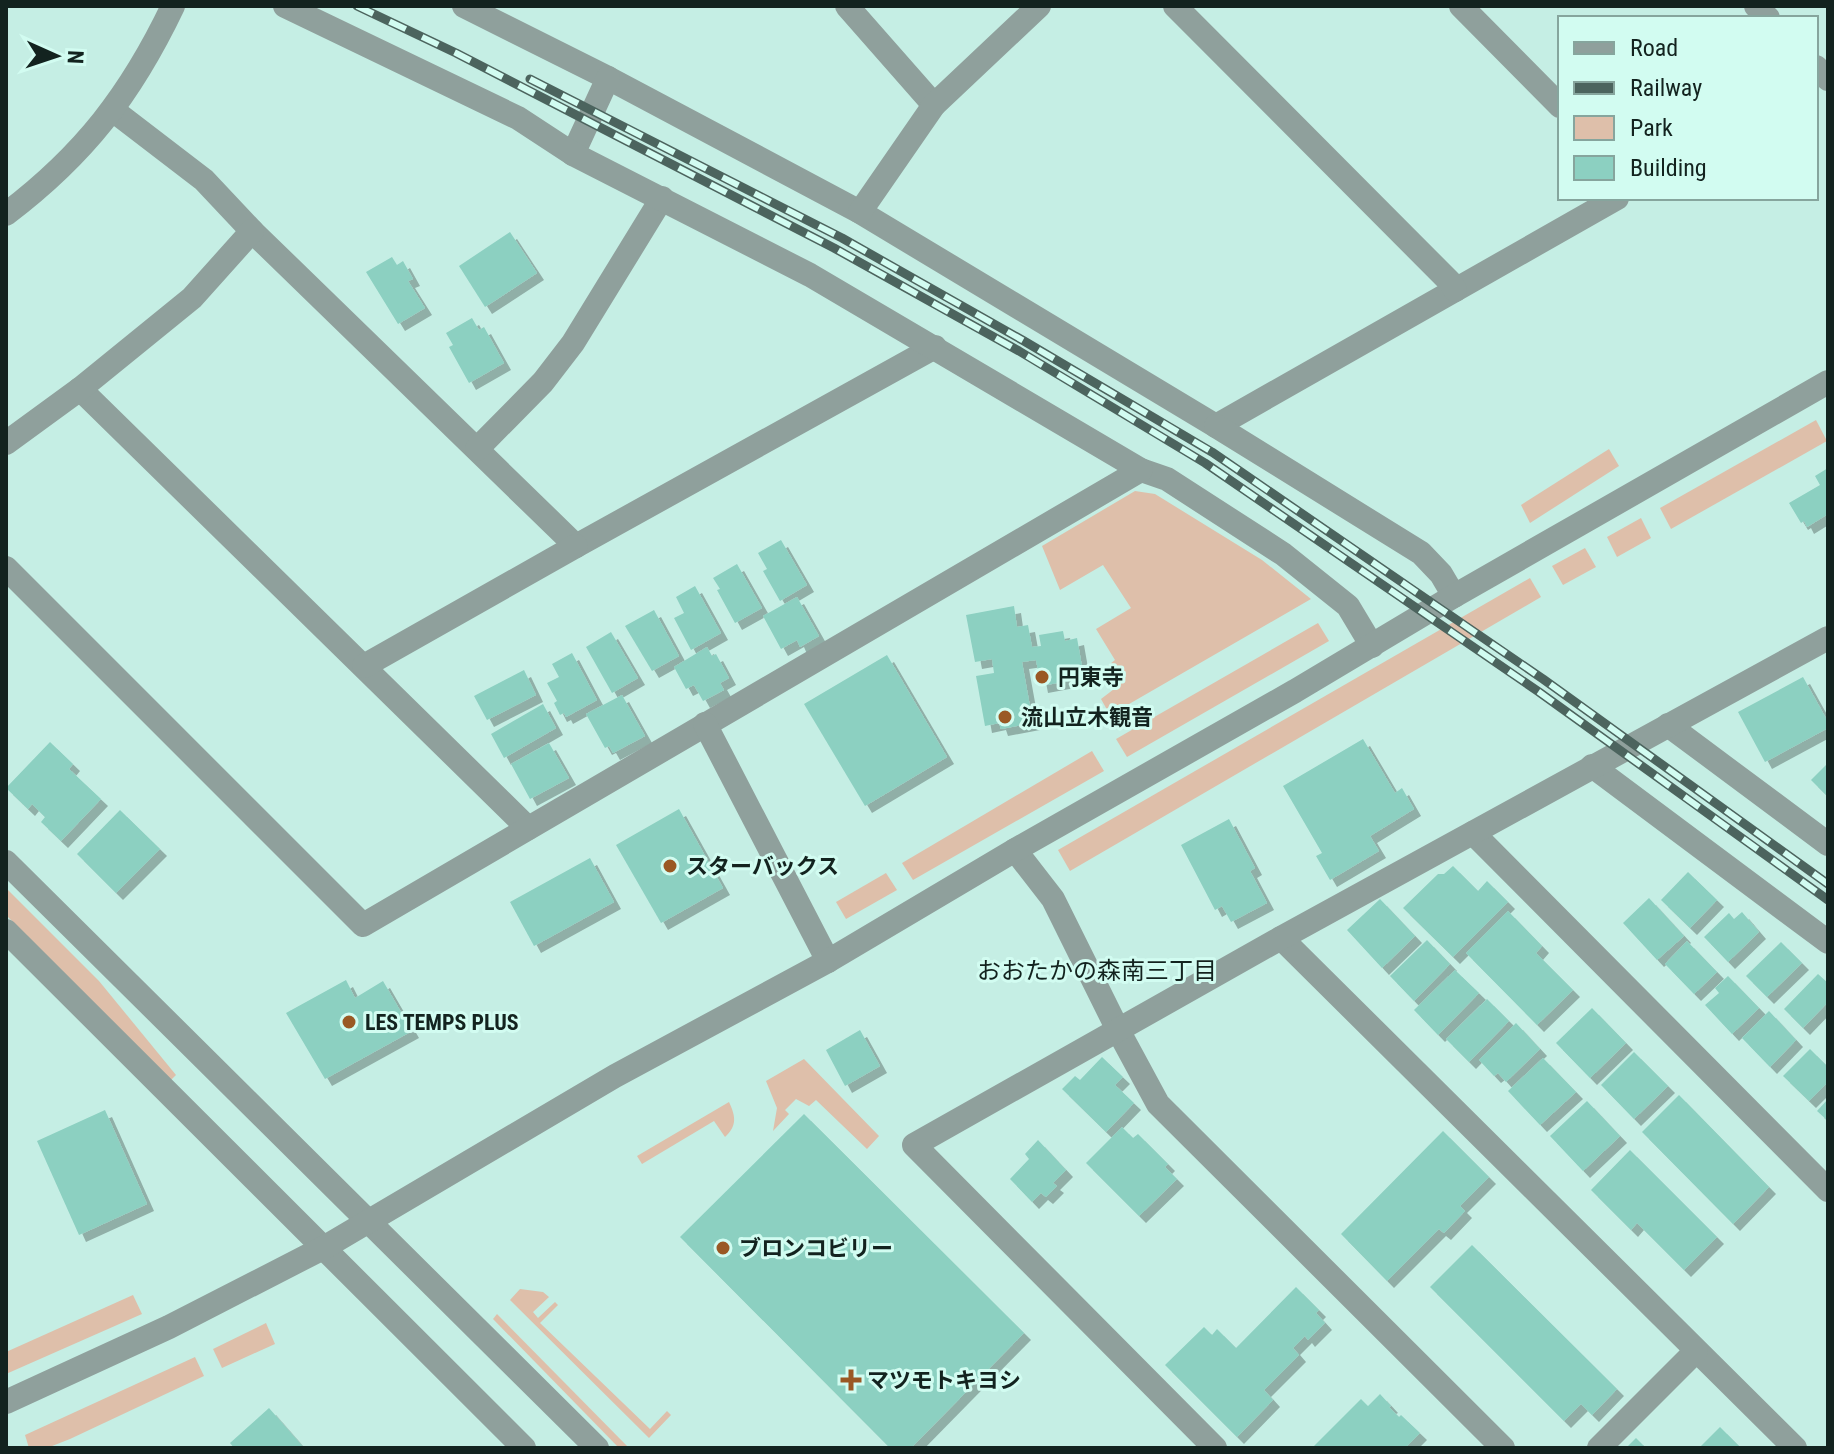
<svg xmlns="http://www.w3.org/2000/svg" width="1834" height="1454" font-family="'Roboto Condensed','Noto Sans JP',sans-serif">
	<style>
		.green { fill: #debfaa }
		.building { fill: #8cd0c1; filter: url(#shadow) }
		.lines { fill: none; stroke-linecap: round; stroke-linejoin: round }
		.minor { stroke: #8fa09c; stroke-width: 24 }
		.rail-casing { stroke: #4c645e; stroke-width: 9 }
		.rail { stroke: #d2fcf1; stroke-width: 6; stroke-dasharray: 18; stroke-linecap: butt }
		.poi-dot { fill: #9a5924; stroke: #d2fcf1; stroke-width: 3 }
		.labels { text-anchor: middle; dominant-baseline: central; stroke-width: 6; stroke-linejoin: round; paint-order: stroke }
		.poi-label { font-size: 22px; font-weight: bold; fill: #13231f; stroke: #d2fcf1; text-anchor: start }
		.neighbourhood-label { font-size: 24px; fill: #13231f; stroke: #d2fcf1 }
	</style>
	<defs>
		<filter id="shadow"><feDropShadow dx="7" dy="7" stdDeviation="0" flood-color="#0004"/></filter>
	</defs>
	<rect width="100%" height="100%" fill="#c5eee4"/>
	<g class="green">
		<path d="M1816 420 1827 441 1671 529 1660 508Z"/>
		<path d="M1609 449 1619 466 1530 523 1521 505Z"/>
		<path d="M1135 491 1155 494 1262 560 1311 599 1110 715 1101 699 1118 686 1105 668 1115 660 1096 629 1131 608 1103 565 1060 590 1042 546Z"/>
		<path d="M1641 518 1651 538 1617 557 1607 537Z"/>
		<path d="M1585 548 1596 567 1563 585 1552 566Z"/>
		<path d="M1530 578 1541 597 1070 871 1058 850Z"/>
		<path d="M1318 623 1329 641 1127 757 1116 739Z"/>
		<path d="M1092 751 1104 771 913 880 902 863Z"/>
		<path d="M886 873 897 890 846 919 836 902Z"/>
		<path d="M6 888 99 981 176 1075 171 1080 6 915Z"/>
		<path d="M804 1059 879 1136 867 1149 816 1100 809 1106 796 1099 785 1110 789 1114 773 1131 777 1108 766 1081Z"/>
		<path d="M729 1102C736 1117 737 1126 725 1137L714 1121 642 1164 637 1156Z"/>
		<path d="M520 1289 543 1292 549 1297 533 1312 538 1318 555 1302 558 1305 540 1323 650 1429 667 1411 671 1415 649 1438 510 1300Z"/>
		<path d="M133 1295 142 1314 6 1374V1352Z"/>
		<path d="M497 1314 629 1448H619L493 1319Z"/>
		<path d="M266 1323 275 1344 222 1368 213 1349Z"/>
		<path d="M195 1357 204 1376 70 1439 47 1448H29L25 1435Z"/>
	</g>
	<g class="building">
		<path d="M510 232 537 273 485 307 459 266Z"/>
		<path d="M392 257 397 265 403 261 413 279 408 281 425 308 398 324 366 272Z"/>
		<path d="M472 318 479 330 484 327 504 363 469 383 449 347 453 345 446 333Z"/>
		<path d="M1828 468V514L1807 527 1804 521 1801 523 1789 503 1820 485 1815 476Z"/>
		<path d="M781 540 807 585 780 601 763 571 767 569 758 553Z"/>
		<path d="M737 564 762 608 735 623 717 590 720 589 713 578Z"/>
		<path d="M695 586 721 633 691 650 674 618 684 613 676 597Z"/>
		<path d="M797 597 819 636 800 647 797 640 781 649 763 616Z"/>
		<path d="M1014 606 1017 627 1028 625 1032 647 1041 646 1039 635 1063 631 1065 641 1077 638 1084 678 1041 686 1036 660 1022 662 1033 723 1001 729 999 723 985 726 976 676 994 673 992 659 975 662 966 615Z"/>
		<path d="M654 610 679 656 652 671 625 626Z"/>
		<path d="M611 632 638 678 612 693 586 647Z"/>
		<path d="M707 647 712 656 716 654 729 678 720 683 724 690 703 701 694 685 686 689 674 667Z"/>
		<path d="M572 653 597 700 566 717 564 713 560 715 554 703 557 701 547 683 559 677 552 664Z"/>
		<path d="M887 655 947 757 865 806 804 704Z"/>
		<path d="M524 670 536 695 487 720 474 696Z"/>
		<path d="M1803 677 1828 722V728L1765 762 1738 712Z"/>
		<path d="M622 695 645 736 613 753 609 746 605 748 586 714Z"/>
		<path d="M543 704 556 728 504 758 491 734Z"/>
		<path d="M1363 739 1395 793 1402 788 1414 809 1370 836 1379 851 1330 880 1316 856 1322 853 1283 786Z"/>
		<path d="M50 742 73 764 69 769 101 799 61 841 41 822 45 817 32 804 28 809 6 788Z"/>
		<path d="M549 743 569 778 530 799 511 764Z"/>
		<path d="M1828 763V797L1811 780Z"/>
		<path d="M679 809 723 888 661 923 616 845Z"/>
		<path d="M120 810 160 849 116 893 77 854Z"/>
		<path d="M1229 819 1255 868 1250 871 1267 903 1231 922 1222 906 1215 910 1181 845Z"/>
		<path d="M590 858 614 902 534 946 510 902Z"/>
		<path d="M1453 866 1478 891 1487 881 1508 902 1453 957 1403 908 1438 874H1444Z"/>
		<path d="M1688 872 1717 900 1690 928 1661 900Z"/>
		<path d="M1649 898 1684 936 1657 960 1623 923Z"/>
		<path d="M1380 899 1415 936 1382 968 1347 930Z"/>
		<path d="M1508 911 1542 946 1536 953 1573 990 1537 1025 1466 953Z"/>
		<path d="M1742 912 1759 932 1728 962 1704 937 1729 913 1734 919Z"/>
		<path d="M1427 940 1450 964 1414 1001 1390 976Z"/>
		<path d="M1687 941 1717 972 1694 994 1665 964Z"/>
		<path d="M1781 942 1802 963 1767 997 1746 976Z"/>
		<path d="M1455 970 1479 993 1438 1035 1414 1010Z"/>
		<path d="M1818 974 1828 983V1002L1803 1028 1784 1009Z"/>
		<path d="M1728 976 1759 1008 1732 1034 1705 1005 1719 993 1715 988Z"/>
		<path d="M346 980 355 998 383 981 412 1031 325 1079 286 1013Z"/>
		<path d="M1487 999 1509 1021 1469 1062 1446 1039Z"/>
		<path d="M1592 1008 1626 1043 1590 1078 1556 1043Z"/>
		<path d="M1769 1011 1796 1040 1770 1067 1742 1038Z"/>
		<path d="M1516 1023 1540 1049 1506 1082 1498 1073 1494 1076 1479 1060Z"/>
		<path d="M860 1030 880 1066 845 1086 826 1050Z"/>
		<path d="M1810 1049 1828 1067V1082L1809 1101 1783 1076Z"/>
		<path d="M1634 1052 1668 1086 1634 1119 1601 1085Z"/>
		<path d="M1102 1057 1123 1077 1115 1085 1134 1103 1106 1132 1062 1089 1075 1076 1080 1080Z"/>
		<path d="M1543 1058 1576 1092 1540 1125 1508 1091Z"/>
		<path d="M1679 1095 1769 1187 1733 1224 1642 1132Z"/>
		<path d="M1828 1099V1121L1817 1111Z"/>
		<path d="M1587 1101 1620 1136 1583 1171 1550 1136Z"/>
		<path d="M105 1110 147 1204 79 1235 37 1141Z"/>
		<path d="M804 1114 1024 1333 911 1448H890L680 1237Z"/>
		<path d="M1122 1127 1133 1138 1138 1134 1168 1164 1165 1167 1177 1179 1139 1216 1086 1163Z"/>
		<path d="M1443 1131 1489 1177 1460 1206 1465 1211 1444 1233 1439 1229 1387 1281 1341 1234Z"/>
		<path d="M1038 1140 1066 1170 1053 1183 1057 1186 1046 1197 1041 1193 1032 1202 1010 1179 1029 1159 1025 1154Z"/>
		<path d="M1630 1150 1717 1237 1684 1270 1637 1223 1631 1230 1591 1190Z"/>
		<path d="M1472 1245 1617 1389 1592 1415 1581 1404 1564 1421 1430 1287Z"/>
		<path d="M1296 1287 1319 1310 1316 1313 1325 1323 1308 1340 1305 1336 1293 1348 1299 1355 1264 1390 1273 1400 1237 1437 1165 1365 1204 1327 1212 1335 1217 1329 1236 1348Z"/>
		<path d="M1380 1394 1391 1406 1389 1407 1399 1417 1401 1415 1420 1433 1405 1448H1312L1361 1399 1368 1406Z"/>
		<path d="M269 1408 304 1448H234L230 1443Z"/>
		<path d="M1720 1427 1741 1448H1699Z"/>
		<path d="M1636 1438 1646 1448H1626Z"/>
	</g>
	<g class="lines">
		<g class="minor">
			<path d="M464 6 608 78 860 212 1216 426 1617 198"/>
			<path d="M847 6 934 105"/>
			<path d="M1175 6 1451 283 1455 290"/>
			<path d="M1461 6 1560 106"/>
			<path d="M1756 6 1768 18"/>
			<path d="M1816 67 1828 79"/>
			<path d="M114 111 204 180 252 231 576 546 935 347"/>
			<path d="M573 154 608 78"/>
			<path d="M860 212 934 105 1039 6"/>
			<path d="M6 214C84 155 131 94 173 6"/>
			<path d="M80 389 528 828"/>
			<path d="M1216 426 1421 553 1441 574 1454 596"/>
			<path d="M6 443 80 389 192 298 252 231"/>
			<path d="M477 449 543 382 573 343 662 198"/>
			<path d="M1141 470 1167 479 1283 554 1348 606 1372 646"/>
			<path d="M6 568 363 925 1141 470 810 275 573 154 518 118 285 6"/>
			<path d="M364 666 576 546"/>
			<path d="M705 724 828 961"/>
			<path d="M1668 725 1828 844"/>
			<path d="M1592 766 1828 942"/>
			<path d="M1473 833 1828 1190"/>
			<path d="M1015 850 1053 899 1118 1030 1158 1104 1503 1448"/>
			<path d="M6 862 597 1448"/>
			<path d="M6 931 524 1448"/>
			<path d="M1281 938 1795 1448"/>
			<path d="M6 1402 169 1327 325 1247 615 1076 828 961 1015 850 1295 691 1454 596 1828 382"/>
			<path d="M1215 1448 914 1145 1281 938 1828 638"/>
			<path d="M1599 1448 1696 1351"/>
		</g>
		<g class="rail-casing">
			<g id="rail">
				<path d="M357 6 456 53 834 248 1019 351 1205 463 1539 692 1828 900"/>
				<path d="M530 79 842 238 1024 341 1212 452 1543 679 1828 884"/>
			</g>
		</g>
		<use href="#rail" class="rail"/>
	</g>
	<g class="poi-dot">
		<circle cx="1042" cy="677" r="8"/>
		<circle cx="1005" cy="717" r="8"/>
		<circle cx="670" cy="866" r="8"/>
		<circle cx="349" cy="1022" r="8"/>
		<circle cx="723" cy="1248" r="8"/>
		<path d="M847 1368h8v8h8v8h-8v8h-8v-8h-8v-8h8z"/>
	</g>
	<g class="labels">
		<g class="poi-label">
			<text x="1058" y="677">円東寺</text>
			<text x="1021" y="717">流山立木観音</text>
			<text x="686" y="866">スターバックス</text>
			<text x="365" y="1022">LES TEMPS PLUS</text>
			<text x="739" y="1248">ブロンコビリー</text>
			<text x="867" y="1380">マツモトキヨシ</text>
		</g>
		<g class="neighbourhood-label">
			<text x="1097" y="971">おおたかの森南三丁目</text>
		</g>
	</g>
	<rect width="1834" height="1454" fill="none" stroke="#13231f" stroke-width="16"/>
	<rect x="1558" y="16" width="260" height="184" fill="#d2fcf1" stroke="#86a59d" stroke-width="2"/>
	<rect x="1574" y="42" width="40" height="12" fill="#8fa09c" stroke="#86a59d" stroke-width="2"/>
	<text x="1630" y="56" font-size="24" fill="#13231f">Road</text>
	<rect x="1574" y="82" width="40" height="12" fill="#4c645e" stroke="#86a59d" stroke-width="2"/>
	<text x="1630" y="96" font-size="24" fill="#13231f">Railway</text>
	<rect x="1574" y="116" width="40" height="24" fill="#debfaa" stroke="#86a59d" stroke-width="2"/>
	<text x="1630" y="136" font-size="24" fill="#13231f">Park</text>
	<rect x="1574" y="156" width="40" height="24" fill="#8cd0c1" stroke="#86a59d" stroke-width="2"/>
	<text x="1630" y="176" font-size="24" fill="#13231f">Building</text>
	<g transform="translate(56 56) rotate(93)" stroke="#d2fcf1" stroke-width="6" paint-order="stroke">
	<path d="M0-6L14 30L0 20L-14 30Z" fill="#13231f"/>
	<text y="-12" font-size="22" font-weight="bold" text-anchor="middle" fill="#13231f">N</text>
	</g>
</svg>
